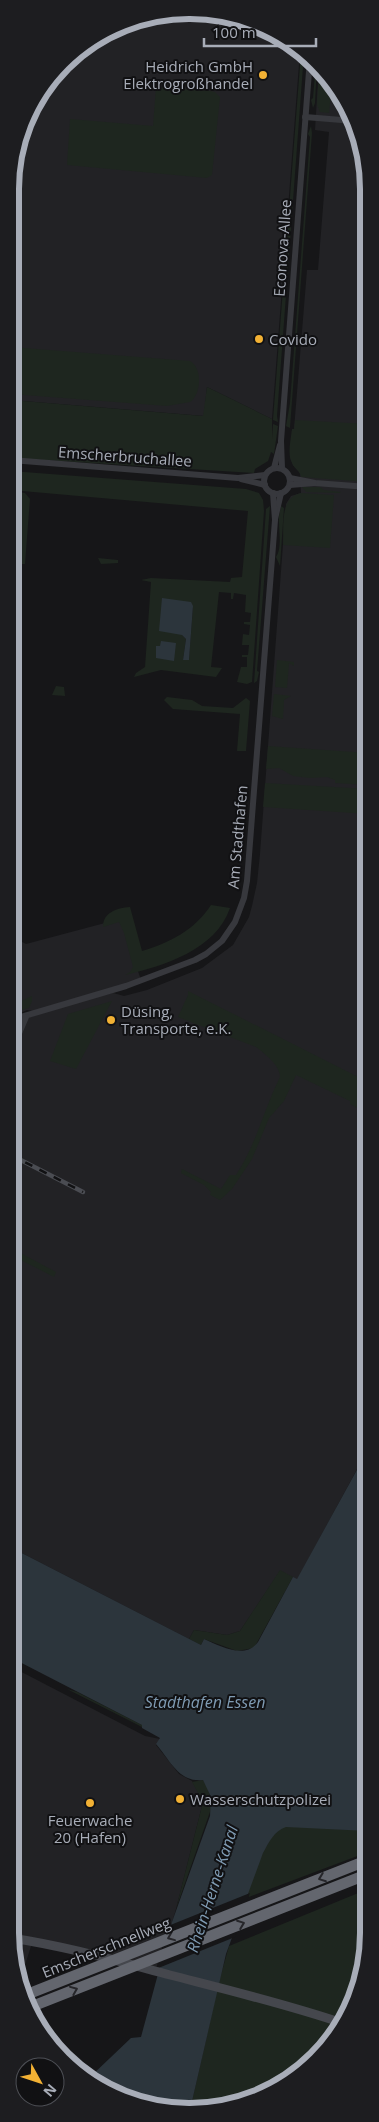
<svg xmlns="http://www.w3.org/2000/svg" width="379" height="2122" font-family="'Open Sans',sans-serif">
	<style>
		.built { fill: #222225 }
		.green { fill: #1e261f; fill-rule: evenodd }
		.water { fill: #2c353c }
		.pier { fill: #161618 }
		.lines { fill: none; stroke-linecap: round; stroke-linejoin: round }
		.street { stroke: #37383d; stroke-width: 6 }
		.secondary { stroke: #45474d; stroke-width: 9 }
		.rail-casing { stroke: #4a4c52; stroke-width: 4.5 }
		.rail { stroke: #111113; stroke-width: 2.5; stroke-dasharray: 8; stroke-linecap: butt }
		.highway-bridge { stroke: #63666e; stroke-width: 11 }
		.oneway { stroke: #26262a }
		.poi-dot { fill: #f2b134; stroke: #111113; stroke-width: 2 }
		.labels { text-anchor: middle; dominant-baseline: central; stroke-width: 4; stroke-linejoin: round; paint-order: stroke }
		.poi-label { font-size: 15px; fill: #a8adb8; stroke: #111113; text-anchor: start }
		.street-label { font-size: 15px; fill: #a8adb8; stroke: #111113 }
		.water-label { font-size: 16px; font-style: italic; fill: #7f9bb3; stroke: #111113 }
		.rim { fill: none; stroke: #a8adb8; stroke-width: 6 }
	</style>
	<rect width="100%" height="100%" fill="#161618"/>
	<g class="built">
		<path d="M213 12 269 29 300 51 272 419 207 387 204 416 11 400 12 166 34 100 80 47 143 16Z"/>
		<path d="M319 66 351 110 369 177 368 1449 297 1580 280 1571 240 1631 227 1635 194 1630 189 1639 10 1547 11 1023 87 999 113 993 124 996 147 990 202 968 233 945 249 917 252 906 257 883 260 854 286 504 291 496 301 493 300 473 293 465 290 457 292 429H294L307 270H318L329 132 315 130Z"/>
		<path d="M120 919 141 980 33 1011 27 1010 11 1017V936L26 944Z"/>
		<path d="M10 1666 145 1736 160 1739 156 1745 179 1774 192 1781 203 1802 176 1909 158 1969 32 1943 25 1965 17 1968 10 1932Z"/>
	</g>
	<g class="green">
		<path d="M301 52 304 53 277 416 278 422 273 420Z"/>
		<path d="M316 62 317 64 315 103 313 108 311 100 313 98Z"/>
		<path d="M319 66 332 84 329 113 320 112 317 105Z"/>
		<path d="M156 87 210 91 215 92 220 97 212 175 207 178 67 165 70 119 153 126Z"/>
		<path d="M311 126 312 133 290 428 286 426 290 403 310 137 308 134Z"/>
		<path d="M11 347 190 361C203 368 201 395 190 402L167 406 11 394Z"/>
		<path d="M207 387 272 419V439L273 424 278 426 274 454 271 452 268 461 255 469 254 473 11 458V400L203 416Z"/>
		<path d="M295 420 368 424V482L301 477C300 470 294 469 292 463 287 454 291 439 292 429H294Z"/>
		<path d="M11 471 246 489 259 493 263 500 264 511 252 682 247 684 237 682 241 667H247V657H242V655H248L249 645H242L243 634 249 635 250 625 244 624V622H250L251 613 245 612 246 595 234 593 233 599H231V593L219 592 211 667 222 668 216 677 161 670 134 677 136 673 145 667 151 582 141 580 151 578 230 582 231 578 242 577 248 511 11 490ZM193 606 189 659 183 660 186 639 182 635Z"/>
		<path d="M302 487H320L324 490 341 492 340 493 306 492Z"/>
		<path d="M11 491 25 493 30 499 25 564H11V556L14 555 16 550 21 501 11 500Z"/>
		<path d="M301 493 334 495 330 548 283 545C284 528 279 497 301 493Z"/>
		<path d="M270 506 257 671 259 672 257 681 254 683 266 509Z"/>
		<path d="M281 506 284 508 280 566 276 557C282 548 279 533 279 523 278 518 280 512 281 506Z"/>
		<path d="M98 558 118 560V563L101 564Z"/>
		<path d="M277 660 294 662V666L289 663 287 688 275 687Z"/>
		<path d="M56 686 64 687 65 696 52 695Z"/>
		<path d="M274 694 291 696 284 700 283 719 272 716Z"/>
		<path d="M167 697 192 700 202 706 233 708 246 698 250 701 246 751H237L240 714 173 709 164 700Z"/>
		<path d="M268 746 368 753V785L335 783V780L327 777 310 778 293 776 279 768 266 769Z"/>
		<path d="M265 783 368 789V814L263 807Z"/>
		<path d="M211 905 230 908C216 950 163 966 125 975L130 972 133 967 124 933 119 922 103 927C103 913 116 908 130 907L142 951C169 943 195 930 211 905Z"/>
		<path d="M188 991 368 1082V1114L350 1104V1101L296 1075 284 1101 269 1118 252 1159 232 1189 220 1200 210 1195 211 1192 204 1185 181 1173 182 1169 221 1189 230 1175H236C256 1145 264 1109 280 1077 280 1065 265 1054 256 1047L178 1017 188 995Z"/>
		<path d="M32 996V1001L29 1008 11 1013V1006Z"/>
		<path d="M112 1001 76 1069 50 1061 68 1014Z"/>
		<path d="M11 1248 56 1272 54 1277 11 1255Z"/>
		<path d="M280 1570 293 1577 254 1648 237 1651 204 1639 201 1645 189 1639 194 1630 227 1635 240 1631Z"/>
		<path d="M67 1689 77 1692 142 1725V1727Z"/>
		<path d="M203 1780 208 1788 212 1806 176 1909 203 1802 192 1782Z"/>
		<path d="M298 1826 368 1831V1852L246 1898C253 1880 264 1837 282 1828 287 1825 293 1826 298 1826Z"/>
		<path d="M368 1889 367 1956 350 2012 308 2068 247 2103 190 2110 219 1982 229 1946Z"/>
	</g>
	<g class="water">
		<path d="M162 598 191 602 193 606 189 660H183L186 639 182 635 159 631Z"/>
		<path d="M161 641 176 643 174 661 156 658V646H160Z"/>
		<path d="M365 1448 368 1449V1831L286 1827C274 1831 269 1842 263 1853L226 1954 190 2110 178 2112 110 2094 89 2078 131 2038 141 2037 172 1922 210 1816 211 1797 203 1780C179 1783 170 1760 156 1744L160 1738 142 1728V1725L10 1657V1547L201 1645 204 1639C220 1646 245 1660 258 1642L293 1577 297 1579 364 1457 362 1455Z"/>
	</g>
	<path class="pier" d="M250 1893 235 1937 156 1969 168 1926Z"/>
	<g class="lines">
		<g class="street">
			<path d="M305 117 354 121"/>
			<path d="M11 460 238 478 265 475"/>
			<circle cx="277" cy="481" r="13"/>
			<path d="M274 468 280 445"/>
			<path d="M282 468 281 441 310 58"/>
			<path d="M290 478 315 483 368 487"/>
			<path d="M241 479 265 485"/>
			<path d="M290 485 314 483"/>
			<path d="M275 519 281 493"/>
			<path d="M11 1020 126 986 195 960 206 954 222 941 235 922 244 898 247 881 275 520 273 493"/>
			<path d="M11 1041 17 1038 26 1017"/>
		</g>
		<path class="secondary" d="M11 1938C65 1946 117 1961 170 1975 228 1990 286 2004 342 2023"/>
		<g class="rail-casing">
			<path id="rail" d="M11 1155 83 1192"/>
		</g>
		<use href="#rail" class="rail"/>
		<g class="highway-bridge">
			<path d="M23 1996 368 1860"/>
			<path d="M28 2008 368 1874"/>
		</g>
	</g>
	<defs><path id="oneway-chevron" d="M-2-3.5L2.5 0L-2 3.5" fill="none" stroke-width="1.6" stroke-linecap="round" stroke-linejoin="round" transform="scale(1.25)"/></defs>
	<g class="oneway">
		<use href="#oneway-chevron" transform="translate(322 1878) rotate(159)"/>
		<use href="#oneway-chevron" transform="translate(241 1924) rotate(-21)"/>
		<use href="#oneway-chevron" transform="translate(171 1937) rotate(158)"/>
		<use href="#oneway-chevron" transform="translate(74 1990) rotate(-22)"/>
	</g>
	<g class="poi-dot">
		<circle cx="263" cy="75" r="5"/>
		<circle cx="259" cy="339" r="5"/>
		<circle cx="111" cy="1020" r="5"/>
		<circle cx="180" cy="1799" r="5"/>
		<circle cx="90" cy="1803" r="5"/>
	</g>
	<g class="labels">
		<g class="poi-label">
			<text x="253" y="66" text-anchor="end">Heidrich GmbH<tspan x="253" dy="17">Elektrogroßhandel</tspan></text>
			<text x="269" y="339">Covido</text>
			<text x="121" y="1011">Düsing,<tspan x="121" dy="17">Transporte, e.K.</tspan></text>
			<text x="190" y="1799">Wasserschutzpolizei</text>
			<text x="90" y="1820" text-anchor="middle">Feuerwache<tspan x="90" dy="17">20 (Hafen)</tspan></text>
		</g>
		<g class="street-label">
			<text transform="translate(282 248) rotate(-86)">Econova-Allee</text>
			<text transform="translate(125 456) rotate(4)">Emscherbruchallee</text>
			<text transform="translate(237 837) rotate(-85)">Am Stadthafen</text>
			<text transform="translate(106 1947) rotate(-22)">Emscherschnellweg</text>
		</g>
		<g class="water-label">
			<text x="205" y="1702">Stadthafen Essen</text>
			<text transform="translate(212 1889) rotate(-72)">Rhein-Herne-Kanal</text>
		</g>
	</g>
	<path d="M0 0H379V2122H0ZM189 19H190A170 170 0 0 1 360 189V1933A170 170 0 0 1 190 2103H189A170 170 0 0 1 19 1933V189A170 170 0 0 1 189 19Z" fill="#1d1d20" fill-rule="evenodd"/>
	<path class="rim" d="M189 19H190A170 170 0 0 1 360 189V1933A170 170 0 0 1 190 2103H189A170 170 0 0 1 19 1933V189A170 170 0 0 1 189 19Z"/>
	<g transform="translate(40 2082) rotate(130)"><circle r="24" fill="#111113" stroke="#4d4f55"/>
	<path d="M0-4L9 19L0 12L-9 19Z" fill="#f2b134"/>
	<text y="-8" font-size="14" font-weight="bold" text-anchor="middle" fill="#a8adb8">N</text>
	</g>
	<path d="M204 38v8h112v-8" fill="none" stroke="#a8adb8" stroke-width="2.5"/>
	<text x="212" y="38" font-size="15" fill="#a8adb8" stroke="#111113" stroke-width="4" paint-order="stroke">100 m</text>
</svg>
